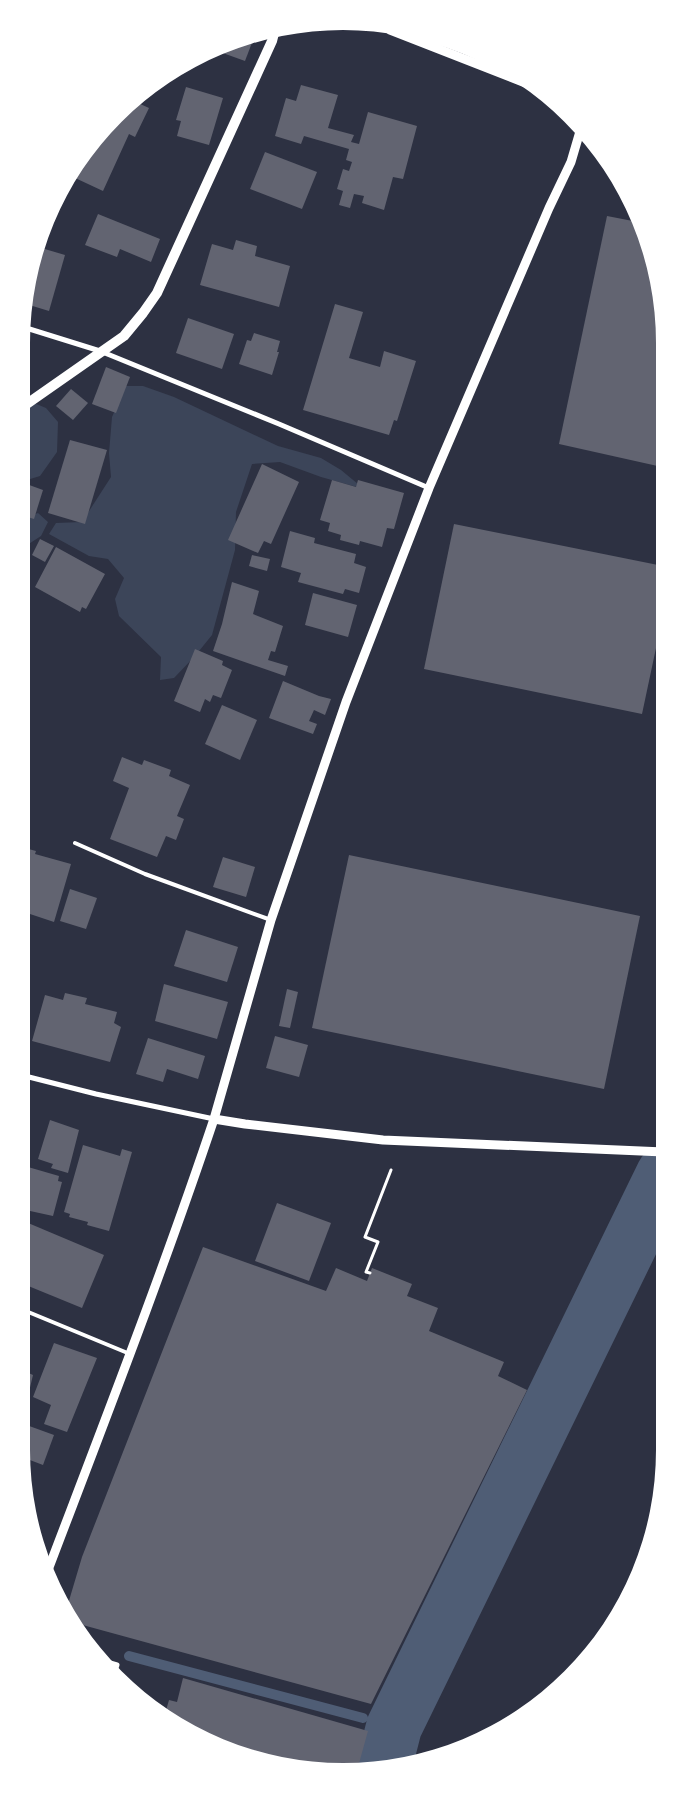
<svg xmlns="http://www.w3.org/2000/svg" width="686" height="1793" font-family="'PT Sans Narrow',sans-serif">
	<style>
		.green { fill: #3c4559 }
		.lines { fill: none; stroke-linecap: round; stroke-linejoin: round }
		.stream { stroke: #4f5d75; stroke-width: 10 }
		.river { stroke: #4f5d75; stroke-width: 56 }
		.building { fill: #626471 }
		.path { stroke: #fff; stroke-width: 3 }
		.service { stroke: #fff; stroke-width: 4 }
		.minor { stroke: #fff; stroke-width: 5 }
		.tertiary { stroke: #fff; stroke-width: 9 }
		.secondary { stroke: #fff; stroke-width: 10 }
	</style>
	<rect width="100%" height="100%" fill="#2d3142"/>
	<g class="green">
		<path d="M126 386H143L174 397 278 446 321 458 341 470 364 489 321 477 280 462 252 464 236 512 235 550 212 635 195 656 174 678 160 680 161 657 119 616 115 599 124 578 108 559 89 556 49 534 56 523 82 522 111 477 109 453 112 417Z"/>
		<path d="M34 403 46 408 58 422 57 452 40 476 27 480 21 484V416Z"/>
		<path d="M38 513 48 522 41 536 21 549V517H27Z"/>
	</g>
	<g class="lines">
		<path class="stream" d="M129 1656 363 1718"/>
		<path class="river" d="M384 1766 394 1727 664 1174"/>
	</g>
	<g class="building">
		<path d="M253 40 245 61 220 52Z"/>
		<path d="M301 85 338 95 328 128 354 135 351 142 359 144 368 112 417 126 403 179 393 177 384 210 362 203 364 196 354 194 350 208 339 205 343 191 337 189 343 169 349 171 352 162 346 160 349 149 304 136 301 144 275 136 286 98 296 101Z"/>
		<path d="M186 87 223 98 209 145 177 136 181 121 176 120Z"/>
		<path d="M138 103 149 108 135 137 129 134 103 191 73 177 88 147Z"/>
		<path d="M265 152 317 172 302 209 250 189Z"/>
		<path d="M98 214 160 239 151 262 120 249 117 257 85 245Z"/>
		<path d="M607 216 638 222 662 301V467L559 444Z"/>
		<path d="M236 240 257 246 255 256 290 266 279 307 200 285 212 244 233 250Z"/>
		<path d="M38 247 65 255 49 311 26 304 32 259Z"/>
		<path d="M335 304 363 312 349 358 380 367 384 351 416 361 397 421 394 420 389 435 303 410Z"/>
		<path d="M188 318 234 334 222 369 176 353Z"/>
		<path d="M254 333 280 341 277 352H279L272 375 239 364 247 340 251 341Z"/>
		<path d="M106 367 130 377 116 413 92 404Z"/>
		<path d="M71 389 88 403 73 420 56 406Z"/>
		<path d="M70 440 107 450 85 524 48 513Z"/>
		<path d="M262 464 299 482 271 544 264 541 258 553 228 540Z"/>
		<path d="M332 480 356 487 358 480 404 493 394 529 387 528 382 547 360 541 359 545 340 540 341 535 328 531 330 523 320 520Z"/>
		<path d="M21 482 43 490 34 519 21 515Z"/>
		<path d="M454 524 663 566V615L642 714 424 669Z"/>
		<path d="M290 531 315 538 314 543 356 554 354 563 366 567 359 593 345 589 343 594 298 582 301 573 281 567Z"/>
		<path d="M40 539 54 546 45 562 32 555Z"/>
		<path d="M56 547 105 574 86 609 82 607 80 612 35 587Z"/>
		<path d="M252 555 270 559 267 571 249 566Z"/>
		<path d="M232 582 259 591 253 614 283 626 275 652 271 651 268 660 288 666 285 676 213 651 222 624Z"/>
		<path d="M313 593 357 605 348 637 305 625Z"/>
		<path d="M195 649 223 661 222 665 232 670 221 698 213 695 210 702 205 699 200 712 174 701Z"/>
		<path d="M283 681 319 696 331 699 325 715 314 710 309 721 317 724 313 734 269 718Z"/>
		<path d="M222 705 257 720 240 760 205 744Z"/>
		<path d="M122 757 142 765 144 760 171 770 169 776 190 785 177 816 184 819 176 840 166 836 157 857 110 839 129 788 113 781Z"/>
		<path d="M21 847 36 851 35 854 71 864 54 922 30 914 29 919 21 917Z"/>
		<path d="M349 855 640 916 604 1089 312 1028Z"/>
		<path d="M223 857 255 867 246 897 213 887Z"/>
		<path d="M70 889 97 898 86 929 60 921Z"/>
		<path d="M186 930 238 947 227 982 174 966Z"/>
		<path d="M164 984 228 1002 217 1039 155 1021Z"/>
		<path d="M287 989 298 992 290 1028 279 1026Z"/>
		<path d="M65 993 87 998 85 1004 117 1012 114 1023 121 1027 110 1062 32 1041 45 995 63 1000Z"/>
		<path d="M275 1036 308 1045 299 1077 266 1068Z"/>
		<path d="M148 1038 205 1056 198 1079 167 1069 163 1082 136 1074Z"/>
		<path d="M50 1120 79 1130 68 1173 51 1168 53 1164 38 1159Z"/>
		<path d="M83 1145 120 1156 122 1149 132 1152 109 1231 87 1225 88 1222 69 1217 70 1214 64 1212Z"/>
		<path d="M28 1167 59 1176 58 1181 62 1182 53 1216 21 1209V1187Z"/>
		<path d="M277 1203 331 1223 309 1281 255 1261Z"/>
		<path d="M21 1220 104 1255 82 1308 21 1283Z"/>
		<path d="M203 1247 326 1291 336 1268 367 1281 372 1268 412 1284 407 1296 438 1308 429 1331 504 1362 498 1376 527 1390 371 1704 79 1624 68 1604 82 1557Z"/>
		<path d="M54 1343 97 1358 67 1432 44 1424 51 1405 33 1397Z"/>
		<path d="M21 1344 30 1347 22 1370 33 1375 28 1396 21 1394Z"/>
		<path d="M21 1423 54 1435 43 1465 22 1457Z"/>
		<path d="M183 1678 368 1731 358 1767 301 1769 182 1729 165 1714 169 1700 177 1702Z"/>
	</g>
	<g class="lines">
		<path class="path" d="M370 1273 366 1272 378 1242 365 1237 391 1170"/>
		<g class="service">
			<path d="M75 843 145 874 271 920"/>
			<path d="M21 1309 130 1354"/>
		</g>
		<g class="minor">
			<path d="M23 327 100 351 279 424 429 488"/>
			<path d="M21 1075 96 1094 214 1119"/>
			<path d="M100 1660 117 1665 114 1673"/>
		</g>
		<g class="tertiary">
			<path d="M390 30 528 84"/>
			<path d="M214 1119 245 1124 383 1140 664 1152"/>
			<path d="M48 1570C105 1420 163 1271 214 1119L271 920 346 702 429 488 549 208 571 162 581 128"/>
		</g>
		<path class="secondary" d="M21 408 124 336 143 313 157 293 272 41 274 33"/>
	</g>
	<path d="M0 0H686V1793H0ZM343 30H343A313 313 0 0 1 656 343V1450A313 313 0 0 1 343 1763H343A313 313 0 0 1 30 1450V343A313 313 0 0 1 343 30Z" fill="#fff" fill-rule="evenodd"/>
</svg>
